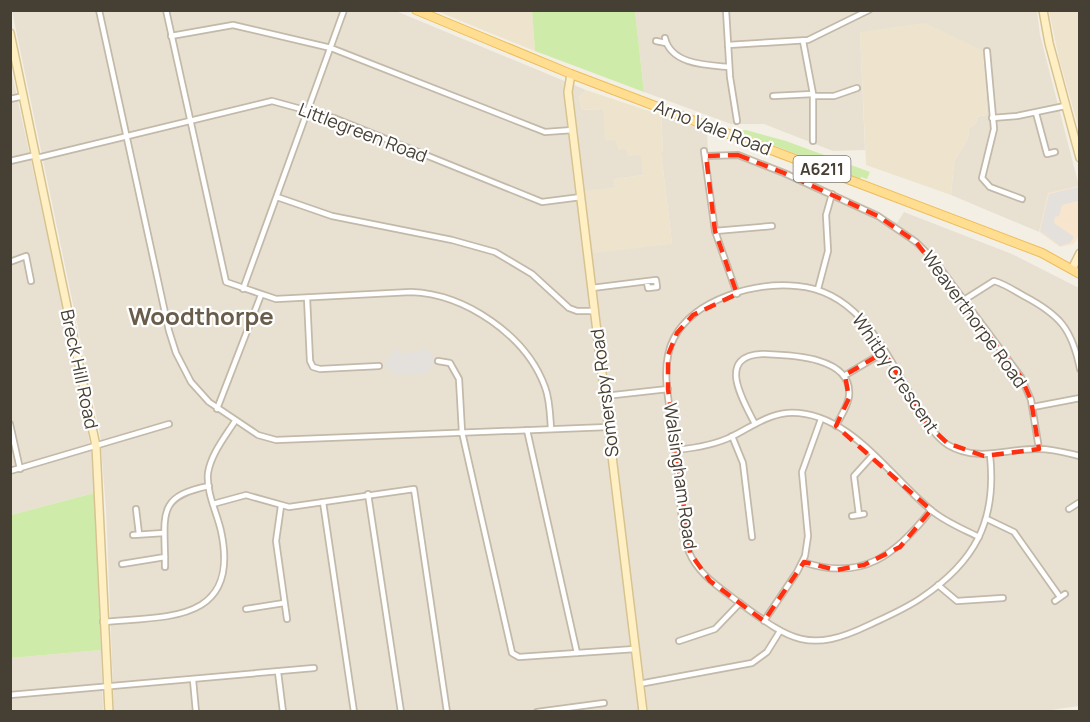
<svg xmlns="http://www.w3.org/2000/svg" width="1090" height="722" font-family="Manrope,sans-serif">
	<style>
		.residential { fill: #e8e1d2 }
		.commercial { fill: #f8e5cd }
		.education { fill: #eee4cd }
		.green { fill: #cfebaa }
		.parking { fill: #e4e1dd }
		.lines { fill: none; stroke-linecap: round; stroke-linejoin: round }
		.street-casing { stroke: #c3b9a9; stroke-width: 8 }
		.secondary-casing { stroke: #d7c390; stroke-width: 10 }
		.primary-casing { stroke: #edbd59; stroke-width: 10 }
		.street { stroke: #fff; stroke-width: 4.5 }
		.secondary { stroke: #ffefc3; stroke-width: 7 }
		.primary { stroke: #ffde92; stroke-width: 8 }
		.marked { fill: none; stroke: #ff2f10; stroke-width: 4.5; stroke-dasharray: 12 8; stroke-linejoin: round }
		.labels { text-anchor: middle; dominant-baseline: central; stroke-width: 4.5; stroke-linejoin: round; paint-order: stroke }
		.shield { fill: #fff; stroke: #7e7971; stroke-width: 1.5 }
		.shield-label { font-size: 16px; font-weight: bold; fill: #463f34 }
		.street-label { font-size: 18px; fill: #463f34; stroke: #fff }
		.district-label { font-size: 24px; font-weight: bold; fill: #6a5c4a; stroke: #fff }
	</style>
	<rect width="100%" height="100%" fill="#f4efe4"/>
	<g class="residential">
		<path d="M12 11H396L586 90 579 97 582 110 603 109 616 140 626 149 642 155 643 175 614 179 615 187 672 244 661 152 663 151 661 115 707 131 708 153 739 152 749 156 802 176 897 223 904 212 1012 254 1079 288V706L1037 712 114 711 106 509 100 434Z"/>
		<path d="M635 11H1037L1040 35 1079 186 1049 194 1039 232 951 195 954 162 968 138 969 129 977 122 976 117 987 115 983 51 860 32 865 150 833 151 764 124H731L644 92Z"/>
		<path d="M10 65 76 366 92 456 94 493 11 515Z"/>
		<path d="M101 650 103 711 11 712V658Z"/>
	</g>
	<path class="commercial" d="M1079 186V235L1074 244 1060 247 1039 232 1048 193Z"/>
	<g class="education">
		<path d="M437 11H532L535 51 490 33Z"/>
		<path d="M1049 11H1079V129L1059 59Z"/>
		<path d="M925 23 983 51 987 115 976 117 977 122 969 129 968 138 954 162 951 195 866 165 860 32Z"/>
		<path d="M586 90 661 115 663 151 661 152 672 244 593 253 585 191 615 187 613 179 643 175 641 155 628 156 626 149 618 150 616 140 605 141 603 109 582 110 579 97Z"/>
	</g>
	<g class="green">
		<path d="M532 11H635L644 92 535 51Z"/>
		<path d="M746 130 786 141 870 172 867 179 861 177 860 179 737 131Z"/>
		<path d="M94 493 101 650 11 658V515Z"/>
	</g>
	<g class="parking">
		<path d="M1078 187V201L1062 205 1059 216 1055 217 1054 223 1074 237 1070 243 1060 246 1040 231 1049 194Z"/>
		<path d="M425 348 433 356 434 365 425 374 397 375 386 367 385 361 395 350 400 349V353L420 352V349Z"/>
	</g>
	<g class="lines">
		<g class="street-casing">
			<g id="street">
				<path d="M99 10 169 331 176 353 191 382 209 402 258 435 276 440 608 427"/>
				<path d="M166 10 226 282 276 299 411 292C465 294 526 335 545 387 550 400 550 415 551 429"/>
				<path d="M726 10 730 77 737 121"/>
				<path d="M171 36 233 25 331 48 545 132 573 130"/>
				<path d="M665 38C671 65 708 65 729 67"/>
				<path d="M656 41 666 43"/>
				<path d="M803 41 813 94V141"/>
				<path d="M728 45 808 40 869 10"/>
				<path d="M987 51 994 129 982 178 990 187 1022 199"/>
				<path d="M773 96 813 94"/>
				<path d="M813 96H834L857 88"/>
				<path d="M10 99 24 96"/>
				<path d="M1036 113 1047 154 1055 152"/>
				<path d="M992 118 1017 116 1065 106"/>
				<path d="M704 151 715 231 737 294"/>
				<path d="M706 156 738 155 784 173 878 216 916 242 934 260 1021 377 1031 400 1039 449"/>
				<path d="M37 158 272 101 334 118 542 202 581 197"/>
				<path d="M10 161 36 155"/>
				<path d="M277 197 332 216 452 240 495 252 532 274 569 308 577 311H594"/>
				<path d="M715 231 772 226"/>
				<path d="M10 262 26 256 31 281"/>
				<path d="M592 288 656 280 657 287 648 288 647 282"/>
				<path d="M243 289 344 10"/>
				<path d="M818 289 828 251 826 215 832 194"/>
				<path d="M307 298 310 361 313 367 320 369 379 366"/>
				<path d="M964 300 994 281C1005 284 1015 291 1024 296 1060 315 1072 329 1080 369"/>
				<path d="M438 361 450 363 459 379 462 432 512 653 519 657 577 653"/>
				<path d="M844 376 884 352"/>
				<path d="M605 396 668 389"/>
				<path d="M1033 407 1080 398"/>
				<path d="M217 409 261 295"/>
				<path d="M10 424 20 469"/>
				<path d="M755 424C744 402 715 356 762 354 789 355 853 356 849 396 848 406 840 417 836 426"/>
				<path d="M527 430 577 653 635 649"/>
				<path d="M732 436 743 463 752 537"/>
				<path d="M676 450C696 448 715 445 733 436 751 427 767 415 787 413 848 409 890 477 931 510 945 522 963 529 979 537"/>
				<path d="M990 455C997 521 975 562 921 598 905 609 886 617 869 625 807 655 789 639 737 601 719 587 698 574 689 552 679 523 679 473 675 441 671 410 658 368 674 338 695 298 756 282 797 286 861 291 887 356 916 404 925 419 933 435 948 445 979 463 1007 448 1039 449 1053 449 1067 453 1080 456"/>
				<path d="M10 471 169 424"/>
				<path d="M368 494 401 712"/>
				<path d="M323 502 354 712"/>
				<path d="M213 504 246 495 289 507 414 489 447 712"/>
				<path d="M281 506 276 541 287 619"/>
				<path d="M136 509 139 534"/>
				<path d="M1069 509 1080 502"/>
				<path d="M859 515 854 476 873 455"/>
				<path d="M852 516 864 514"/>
				<path d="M987 519 1014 532 1060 597"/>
				<path d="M133 535 164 533"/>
				<path d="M165 557V567"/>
				<path d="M803 562C862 582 896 555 931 510"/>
				<path d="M122 564 165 557C164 512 159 496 209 486"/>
				<path d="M938 585 957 601 1003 598"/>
				<path d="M1055 601 1065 594"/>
				<path d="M246 609 284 603"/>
				<path d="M764 621 797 572 805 556 808 536 802 472 821 419"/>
				<path d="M103 622C165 616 241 624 221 531 217 513 206 492 208 473 211 454 225 437 235 421"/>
				<path d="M679 641 715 629 740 603"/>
				<path d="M278 672 283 712"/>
				<path d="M193 680 196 712"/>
				<path d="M639 684 752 663 767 652 780 631"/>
				<path d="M10 695 314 668"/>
				<path d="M537 712 604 703"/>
			</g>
		</g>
		<g class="secondary-casing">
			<g id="secondary">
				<path d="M1043 10 1049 43 1080 158"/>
				<path d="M10 33 96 446 109 712"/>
				<path d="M571 74 568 92 643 712"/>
				<path d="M1072 269 1080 253"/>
			</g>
		</g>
		<g class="primary-casing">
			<path id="primary" d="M416 10 571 74 1042 253 1080 274"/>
		</g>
		<use href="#street" class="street"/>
		<use href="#secondary" class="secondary"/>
		<use href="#primary" class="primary"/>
	</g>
	<path class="marked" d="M738 155 784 173 878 216 916 242 1021 377 1031 400 1039 449 984 456 947 443 929 426 884 352 845 375 849 398 836 426 931 510 900 547 864 565 836 570 804 562 764 621 710 581 690 553 668 389V355L677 333 693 315 737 294 715 231 706 156Z"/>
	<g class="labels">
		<rect class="shield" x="793.5" y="156" width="57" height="26" rx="4.5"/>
		<g class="shield-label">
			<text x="822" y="169">A6211</text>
		</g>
		<g class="street-label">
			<text transform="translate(713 127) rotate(21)">Arno Vale Road</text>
			<text transform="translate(363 132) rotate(21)">Littlegreen Road</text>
			<text transform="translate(975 319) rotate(54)">Weaverthorpe Road</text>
			<text transform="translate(80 369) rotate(78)">Breck Hill Road</text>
			<text transform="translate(896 373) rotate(56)">Whitby Crescent</text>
			<text transform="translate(604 393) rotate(-97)">Somersby Road</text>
			<text transform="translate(681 476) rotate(82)">Walsingham Road</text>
		</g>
		<g class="district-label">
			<text x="201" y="315">Woodthorpe</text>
		</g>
	</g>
	<rect width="1090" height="722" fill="none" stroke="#463f34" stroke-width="24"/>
</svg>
